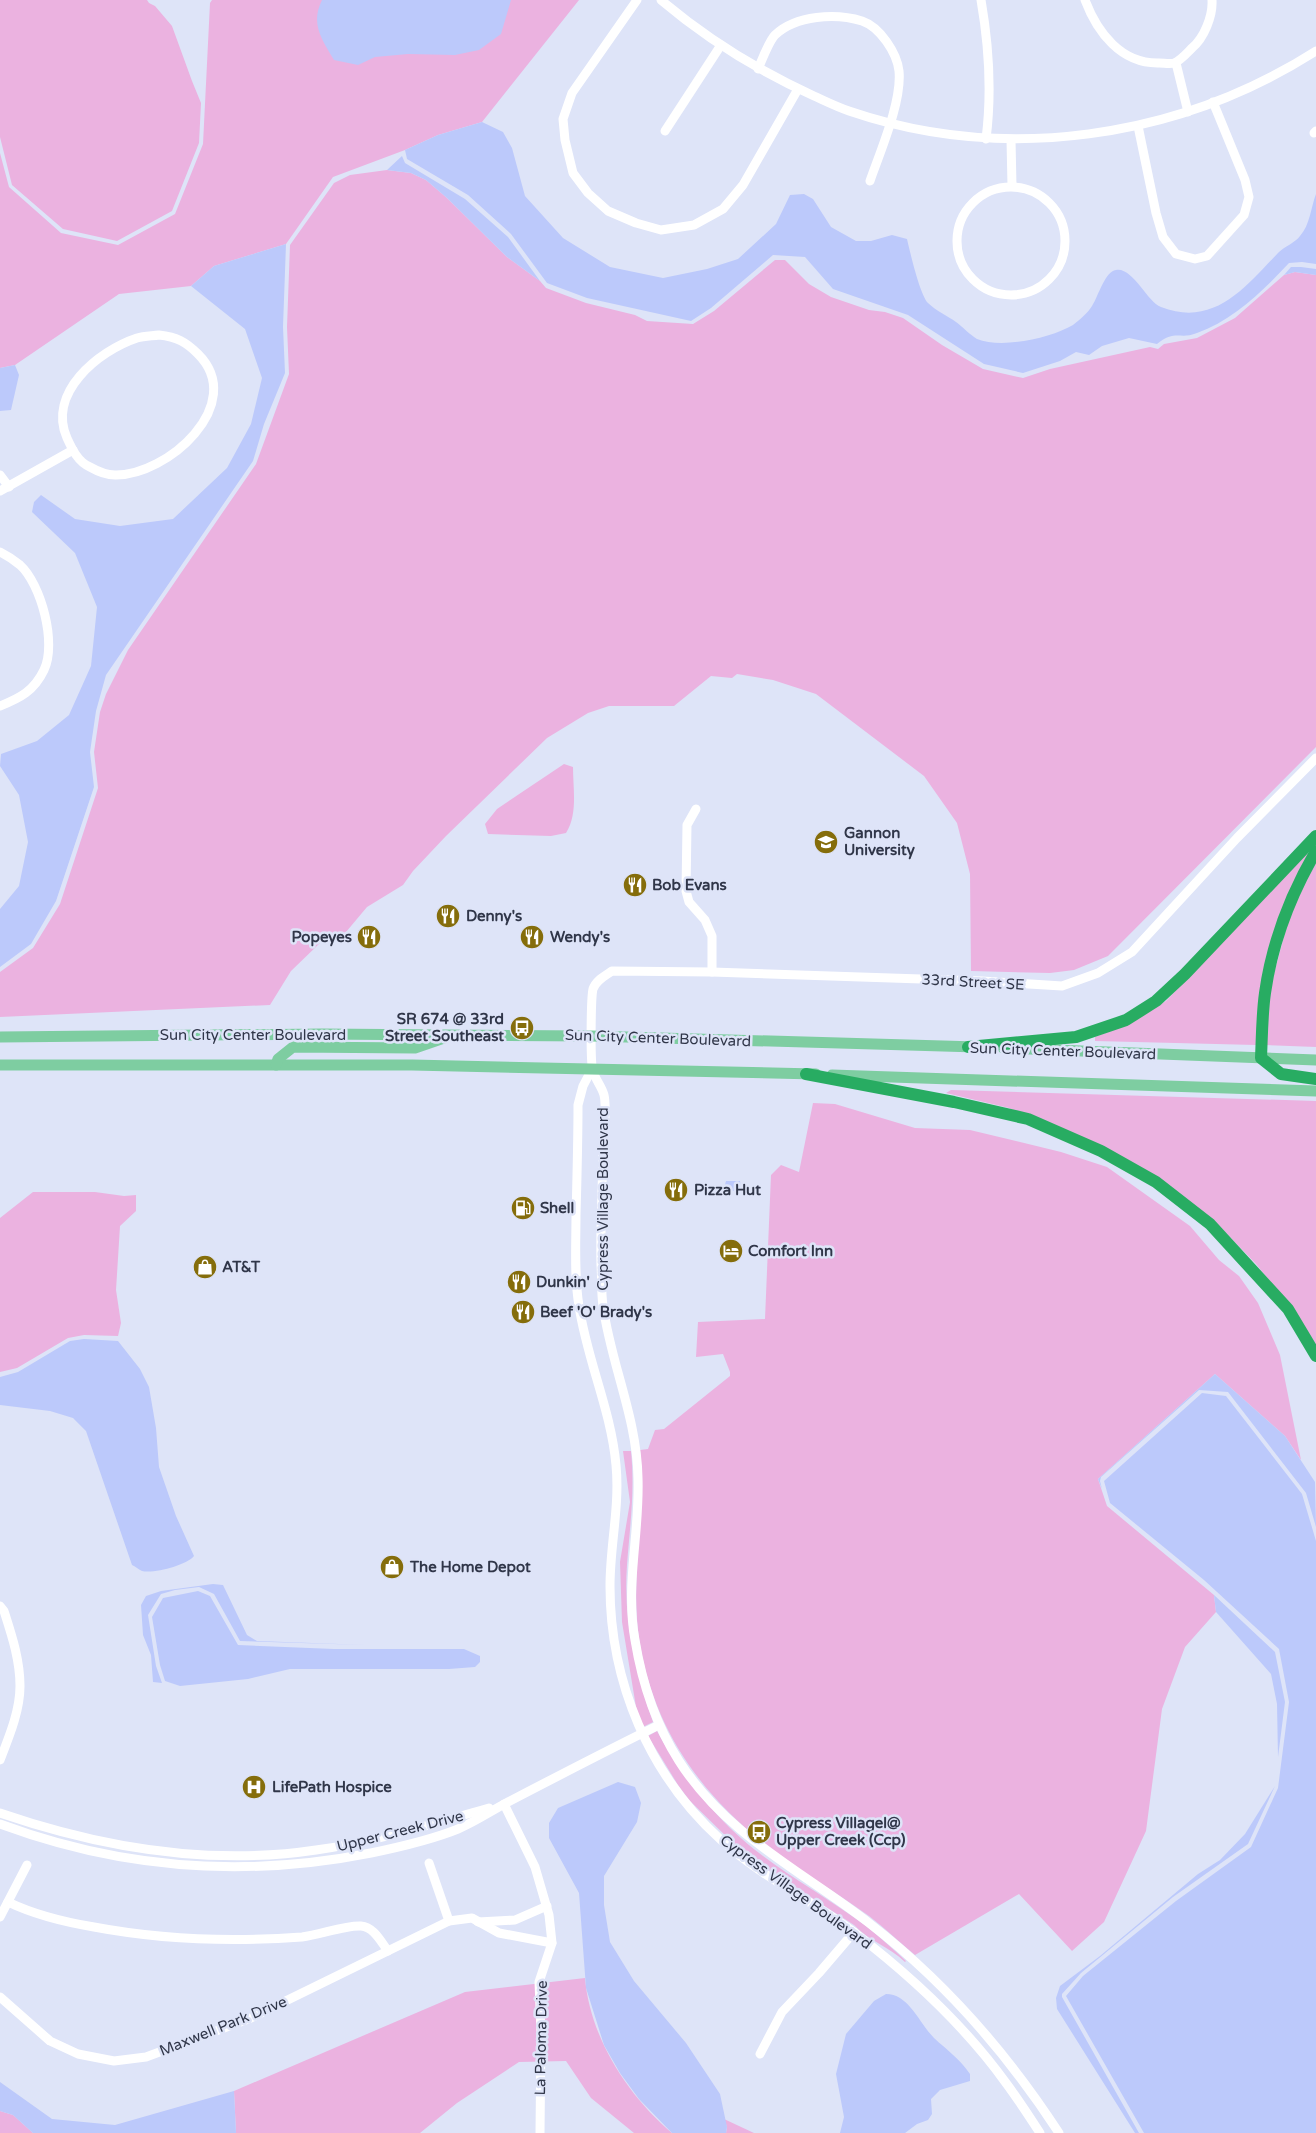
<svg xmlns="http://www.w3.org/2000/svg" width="1316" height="2133" font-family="'Varela Round',sans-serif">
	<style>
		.green { fill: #ebb2e0 }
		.water { fill: #bcc9fb }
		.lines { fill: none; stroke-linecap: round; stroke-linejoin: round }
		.minor { stroke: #fff; stroke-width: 9 }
		.major { stroke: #7ecda1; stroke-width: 11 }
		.highway { stroke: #28ac62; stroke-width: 12 }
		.labels { text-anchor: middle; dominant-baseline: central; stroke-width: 5; stroke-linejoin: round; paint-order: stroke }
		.poi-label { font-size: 15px; font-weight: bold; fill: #303649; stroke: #dee4f8; text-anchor: start }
		.street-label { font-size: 15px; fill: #303649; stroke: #dee4f8 }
	</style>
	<rect width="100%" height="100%" fill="#dee4f8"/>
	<g class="green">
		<path d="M0 0H147L149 3 155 6 172 26 192 81 201 103 199 143 172 211 117 241 63 229 12 185 0 137Z"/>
		<path d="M212 0H579L482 122 438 135 405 150 333 177 286 244 214 266 191 286 119 294 15 365 0 368V153L9 187 61 233 118 245 175 214 203 144 210 3Z"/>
		<path d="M387 170 411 173 426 180 447 198 507 257 540 281 546 288 586 303 635 315 647 321 693 324 714 311 775 260H785L809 284 831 297 869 310 885 312 903 318 942 345 983 369 1023 378 1050 369 1150 347 1158 349 1164 344 1197 338 1235 318 1284 275 1295 272 1316 275V747L1108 956 1074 970 1050 973 971 971 970 874 957 823 924 776 816 694 773 680 737 674 732 678 711 676 674 706H609L588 713 547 738 446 836 413 871 403 885 367 907 341 938 320 943 291 971 270 1005 0 1017V972L33 948 60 904 98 788 94 752 100 712 106 694 128 650 256 464 289 374 287 327 290 245 334 183 350 175Z"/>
		<path d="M564 764 573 767C573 789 578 814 566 833L551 836 488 834 485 824 497 809Z"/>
		<path d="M1306 852 1308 854 1294 883 1256 1045 1095 1041V1037L1126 1025 1166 1001Z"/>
		<path d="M1316 860V1047L1265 1045 1271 985 1290 914Z"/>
		<path d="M951 1090 1316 1101V1345L1276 1289 1256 1264 1226 1233 1197 1207 1009 1108 946 1093Z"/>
		<path d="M813 1103 835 1104 915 1128 970 1130 1061 1152 1107 1167 1190 1226 1219 1260 1239 1276 1258 1303 1280 1355 1301 1460 1285 1436 1215 1374 1098 1479 1107 1506 1214 1595 1216 1612 1185 1647 1162 1709 1146 1831 1104 1922 1072 1951 1019 1894 915 1955C900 1943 885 1928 869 1916 836 1892 799 1871 766 1845 698 1792 652 1725 639 1638 630 1575 646 1513 640 1450L648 1449 655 1430 664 1429 730 1376V1372L723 1354 696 1357 698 1322 765 1319 771 1175 781 1165 799 1172Z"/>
		<path d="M33 1192H95L124 1196 136 1195V1211L120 1226 116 1290 121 1323 118 1336 84 1335 68 1338 17 1368 0 1372V1218Z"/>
		<path d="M623 1451H631C635 1491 630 1525 627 1565 623 1619 635 1671 653 1722L643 1727 636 1707 622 1622 620 1562 630 1502Z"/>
		<path d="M657 1731C678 1769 700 1798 730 1828 770 1867 822 1893 866 1926 880 1937 893 1949 906 1961L905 1962C890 1947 869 1941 854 1925L758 1863 735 1845 690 1801 678 1785 648 1736Z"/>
		<path d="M585 1978C590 2037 627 2095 672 2133H634L591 2098 566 2061 519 2062 457 2103 420 2133H236L234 2091 465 1992Z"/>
		<path d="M0 2111 13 2115 33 2133H0Z"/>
		<path d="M724 2119 754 2133H726L727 2127Z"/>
	</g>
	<g class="water">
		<path d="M322 0H511L501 34 479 50 455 55 408 54 375 57 358 65 334 60C322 39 310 24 322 0Z"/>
		<path d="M482 122 503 132 512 148 525 196 563 238 610 267 663 278 707 269 738 259 776 224 790 195 804 194 813 199 831 227 856 241H871L892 235 907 239C910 252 920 295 928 303 936 311 948 316 956 322 963 327 970 335 977 339 1002 349 1051 338 1073 325 1079 320 1088 313 1092 306 1098 297 1105 271 1116 270 1133 267 1147 302 1161 307 1215 328 1246 286 1279 252 1285 246 1295 243 1300 236 1310 225 1311 207 1316 194V264L1302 262 1289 263C1263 291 1233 320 1197 333 1180 340 1175 329 1157 344L1129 338 1102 346 1089 355 1076 352 1060 361 1023 373 984 364 908 315 833 289 805 257 773 255 711 308 691 321 587 298 547 283 511 234 468 195 407 159 405 150 438 135Z"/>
		<path d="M402 156 405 163 465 199 508 237 540 281 507 257 447 198 426 180 411 173 387 170Z"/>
		<path d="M286 244 283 327 285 373 264 424 253 461 106 675 96 711 90 752 94 787 56 901 31 944 0 967V909L19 886 28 842 19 795 0 766 1 754 37 741 69 715 91 666 97 607 75 553 32 512 34 502 41 495 75 519 120 526 173 519 227 468 251 424 262 378 245 329 191 286 214 266Z"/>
		<path d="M1291 267H1301L1316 269V275L1295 272 1284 275Z"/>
		<path d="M15 365 19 375 11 410 0 411V368Z"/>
		<path d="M726 1181H740L741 1189 740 1191H726L724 1188Z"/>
		<path d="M84 1339 118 1341 140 1369 149 1387 156 1428 159 1467 176 1516 194 1556C187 1565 154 1574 142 1571 139 1570 135 1566 132 1565L86 1431 73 1418 50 1411 0 1405V1377L18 1372 70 1341Z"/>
		<path d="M1215 1374 1285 1436 1315 1482 1316 1527 1306 1493 1228 1392 1199 1390 1101 1477 1100 1481 1102 1489 1098 1479Z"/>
		<path d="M1202 1393 1226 1396 1302 1494 1316 1541V2133H1144L1066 1996 1083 1976 1176 1901 1251 1847 1278 1788 1289 1702 1279 1649 1204 1580 1110 1503 1104 1481Z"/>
		<path d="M213 1584 223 1585 247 1635 257 1641 366 1645 240 1641 214 1594 199 1587 175 1590 161 1594 148 1615 156 1666 162 1683 153 1682 151 1655 143 1635 141 1605 146 1596 161 1591Z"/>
		<path d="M198 1591 210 1596 238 1645 334 1649H464L480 1656V1662L475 1667 449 1669H290L248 1679 180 1686 165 1681 160 1665 152 1617 163 1598Z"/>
		<path d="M1214 1595 1275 1652 1285 1702 1278 1757 1277 1704 1271 1674 1216 1612Z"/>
		<path d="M618 1782 635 1787 641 1803 637 1822 604 1876V1905L610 1942 634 1981 686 2043 720 2094 727 2127 726 2133H672L639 2099 620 2073 604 2045 586 1988 579 1893 549 1838V1823L558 1808Z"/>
		<path d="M1275 1786 1248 1844 1173 1897 1081 1973 1062 1994V1997L1139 2133H1135L1057 2009 1056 1998 1060 1986 1100 1956 1198 1874 1220 1860 1245 1834Z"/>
		<path d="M886 1994C909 1994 919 2023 934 2038 947 2050 960 2059 970 2074V2081L940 2090 931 2099 932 2114 928 2120 917 2124 905 2133H840L844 2117 836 2074 846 2034 874 2001Z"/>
		<path d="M0 2082 52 2119 115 2125 234 2091 236 2133H33L13 2115 0 2111Z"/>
	</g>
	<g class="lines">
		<g class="minor">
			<path d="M637 0 572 93 563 119 565 140 573 173 588 193 608 211 636 223 661 230 694 225 723 209 743 185 798 89"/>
			<path d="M661 0C707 39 759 71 814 96 825 101 837 107 849 111 1004 164 1178 139 1316 51"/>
			<path d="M981 0C989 46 992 92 986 139"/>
			<path d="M1085 0C1097 32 1121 64 1159 63 1164 63 1170 64 1174 63 1180 61 1187 53 1192 48 1204 38 1213 16 1212 0"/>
			<path d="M1176 63 1188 112"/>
			<path d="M758 69C762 60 769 41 775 35 796 15 836 13 862 21 880 27 897 53 899 71 902 102 880 152 870 181"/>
			<path d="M1138 126 1156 213 1163 237 1176 254 1195 259 1207 256 1244 215 1249 197 1245 180 1213 102"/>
			<path d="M665 131 721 45"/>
			<path d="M1314 133 1316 131"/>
			<path d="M1011 140 1012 186"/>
			<circle cx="1011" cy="241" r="54"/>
			<path d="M159 335C177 337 186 342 198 354 248 404 167 476 115 475 107 475 97 471 90 467 78 462 72 449 67 438 47 393 98 351 137 338 144 336 152 336 159 335Z"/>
			<path d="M0 475 9 487"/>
			<path d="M0 491 73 450"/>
			<path d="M0 552C6 555 14 560 20 565 41 584 57 643 44 670 34 691 20 698 0 706"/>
			<path d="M696 809 687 825 686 891 689 902 705 920 712 936V972"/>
			<path d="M592 1069 583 1086 578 1105C578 1142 577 1178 576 1215 576 1245 574 1276 579 1306 587 1360 611 1410 616 1465 620 1506 610 1545 610 1586 610 1682 649 1775 721 1840 761 1877 812 1900 855 1933 911 1976 965 2026 1006 2083 1018 2099 1029 2116 1040 2133"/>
			<path d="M0 1606 4 1611C12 1636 20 1660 20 1686 20 1711 9 1737 0 1760"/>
			<path d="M504 1804 535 1867 549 1915 552 1943 539 1982 541 2033 540 2133"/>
			<path d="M0 1813C102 1848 209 1866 316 1850 375 1842 432 1824 489 1808"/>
			<path d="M0 1824C121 1869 245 1878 371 1853 400 1847 431 1840 458 1829 475 1822 491 1811 508 1802 558 1776 608 1750 659 1725"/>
			<path d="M429 1863 449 1921"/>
			<path d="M8 1902C35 1915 64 1922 94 1927 163 1940 232 1942 302 1937 320 1935 345 1925 361 1926 374 1927 381 1942 388 1951"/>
			<path d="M0 1917 27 1865"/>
			<path d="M478 1922 515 1920 547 1906"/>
			<path d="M0 1997 50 2041 78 2054 114 2061 146 2057 251 2018 449 1921 472 1918 499 1933 552 1943"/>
			<path d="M760 2054 782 2012 819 1973 854 1932"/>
			<path d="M1059 2133C1007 2053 944 1981 869 1923 802 1871 726 1835 679 1761 656 1725 642 1683 635 1640 625 1585 640 1533 638 1478 637 1418 611 1364 603 1306 601 1292 602 1278 601 1265 600 1224 603 1184 603 1143 604 1129 607 1108 604 1095 602 1087 595 1079 593 1071 590 1063 591 997 593 989 596 980 605 976 612 971L712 972 982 981 1062 986 1098 973 1132 952 1237 838 1316 758"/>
		</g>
		<g class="major">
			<path d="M0 1037 322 1034 592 1036 977 1047"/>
			<path d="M1003 1048 1316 1060"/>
			<path d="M0 1065H412L816 1074"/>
			<path d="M276 1065 278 1059 293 1047 415 1048 444 1038"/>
			<path d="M832 1075 1316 1091"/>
		</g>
		<g class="highway">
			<path d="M1316 851C1291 894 1272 943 1265 993 1262 1014 1262 1036 1261 1058L1281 1074 1316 1079"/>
			<path d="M968 1047 1076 1037 1126 1020 1156 1001 1185 974 1316 836"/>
			<path d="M806 1074 954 1102 1028 1119 1101 1151 1156 1182 1210 1224 1288 1309 1316 1356"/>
		</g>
	</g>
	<defs>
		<g id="university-disc" transform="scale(1.25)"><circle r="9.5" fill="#856d0b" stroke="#dee4f8"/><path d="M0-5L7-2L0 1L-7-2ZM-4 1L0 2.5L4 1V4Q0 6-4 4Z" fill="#fff"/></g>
		<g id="restaurant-disc" transform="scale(1.25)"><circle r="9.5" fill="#856d0b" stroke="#dee4f8"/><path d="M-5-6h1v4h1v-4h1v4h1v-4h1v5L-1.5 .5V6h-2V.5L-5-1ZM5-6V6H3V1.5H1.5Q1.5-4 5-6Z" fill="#fff"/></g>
		<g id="bus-disc" transform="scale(1.25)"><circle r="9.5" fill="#856d0b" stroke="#dee4f8"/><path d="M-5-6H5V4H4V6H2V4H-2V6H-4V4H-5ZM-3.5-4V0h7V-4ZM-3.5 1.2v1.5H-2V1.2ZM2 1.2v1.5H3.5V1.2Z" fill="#fff"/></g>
		<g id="fuel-disc" transform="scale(1.25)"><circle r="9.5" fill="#856d0b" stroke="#dee4f8"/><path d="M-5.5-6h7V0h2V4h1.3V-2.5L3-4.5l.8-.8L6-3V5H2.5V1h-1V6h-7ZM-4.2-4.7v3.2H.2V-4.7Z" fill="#fff"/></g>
		<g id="hotel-disc" transform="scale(1.25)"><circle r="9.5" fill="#856d0b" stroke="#dee4f8"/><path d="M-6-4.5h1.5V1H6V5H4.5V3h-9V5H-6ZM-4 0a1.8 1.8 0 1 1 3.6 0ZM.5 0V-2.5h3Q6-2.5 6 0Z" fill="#fff"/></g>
		<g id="shop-disc" transform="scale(1.25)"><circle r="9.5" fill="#856d0b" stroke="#dee4f8"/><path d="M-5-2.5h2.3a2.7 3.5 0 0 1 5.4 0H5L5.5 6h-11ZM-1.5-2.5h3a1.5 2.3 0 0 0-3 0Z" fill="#fff"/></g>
		<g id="hospital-disc" transform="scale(1.25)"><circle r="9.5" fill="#856d0b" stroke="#dee4f8"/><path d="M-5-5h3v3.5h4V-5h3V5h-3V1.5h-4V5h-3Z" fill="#fff"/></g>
	</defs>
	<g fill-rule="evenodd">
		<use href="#university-disc" x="826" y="842"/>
		<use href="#restaurant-disc" x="635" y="885"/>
		<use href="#restaurant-disc" x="448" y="916"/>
		<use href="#restaurant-disc" x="369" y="937"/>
		<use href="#restaurant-disc" x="532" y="937"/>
		<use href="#bus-disc" x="522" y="1028"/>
		<use href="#restaurant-disc" x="676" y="1190"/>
		<use href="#fuel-disc" x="523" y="1208"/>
		<use href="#hotel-disc" x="731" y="1251"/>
		<use href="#shop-disc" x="205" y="1267"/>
		<use href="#restaurant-disc" x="519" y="1282"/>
		<use href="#restaurant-disc" x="523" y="1312"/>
		<use href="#shop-disc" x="392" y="1567"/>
		<use href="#hospital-disc" x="254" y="1787"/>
		<use href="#bus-disc" x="759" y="1832"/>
	</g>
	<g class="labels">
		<g class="poi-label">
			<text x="844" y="833">Gannon<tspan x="844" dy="17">University</tspan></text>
			<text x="652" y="885">Bob Evans</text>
			<text x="466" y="916">Denny's</text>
			<text x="352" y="937" text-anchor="end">Popeyes</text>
			<text x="550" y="937">Wendy's</text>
			<text x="504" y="1019" text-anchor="end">SR 674 @ 33rd<tspan x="504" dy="17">Street Southeast</tspan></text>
			<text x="694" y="1190">Pizza Hut</text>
			<text x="540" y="1208">Shell</text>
			<text x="748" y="1251">Comfort Inn</text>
			<text x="222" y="1267">AT&amp;T</text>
			<text x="536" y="1282">Dunkin'</text>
			<text x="540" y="1312">Beef 'O' Brady's</text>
			<text x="410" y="1567">The Home Depot</text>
			<text x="272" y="1787">LifePath Hospice</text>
			<text x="776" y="1823">Cypress Villagel@<tspan x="776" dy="17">Upper Creek (Ccp)</tspan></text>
		</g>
		<g class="street-label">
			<text transform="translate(973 982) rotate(3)">33rd Street SE</text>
			<text x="253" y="1035">Sun City Center Boulevard</text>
			<text transform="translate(658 1038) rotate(2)">Sun City Center Boulevard</text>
			<text transform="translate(1063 1051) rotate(2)">Sun City Center Boulevard</text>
			<text transform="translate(603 1199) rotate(-90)">Cypress Village Boulevard</text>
			<text transform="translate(400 1831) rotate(-14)">Upper Creek Drive</text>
			<text transform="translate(796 1892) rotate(36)">Cypress Village Boulevard</text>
			<text transform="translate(223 2026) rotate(-22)">Maxwell Park Drive</text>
			<text transform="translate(541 2038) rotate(-89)">La Paloma Drive</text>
		</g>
	</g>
</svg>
